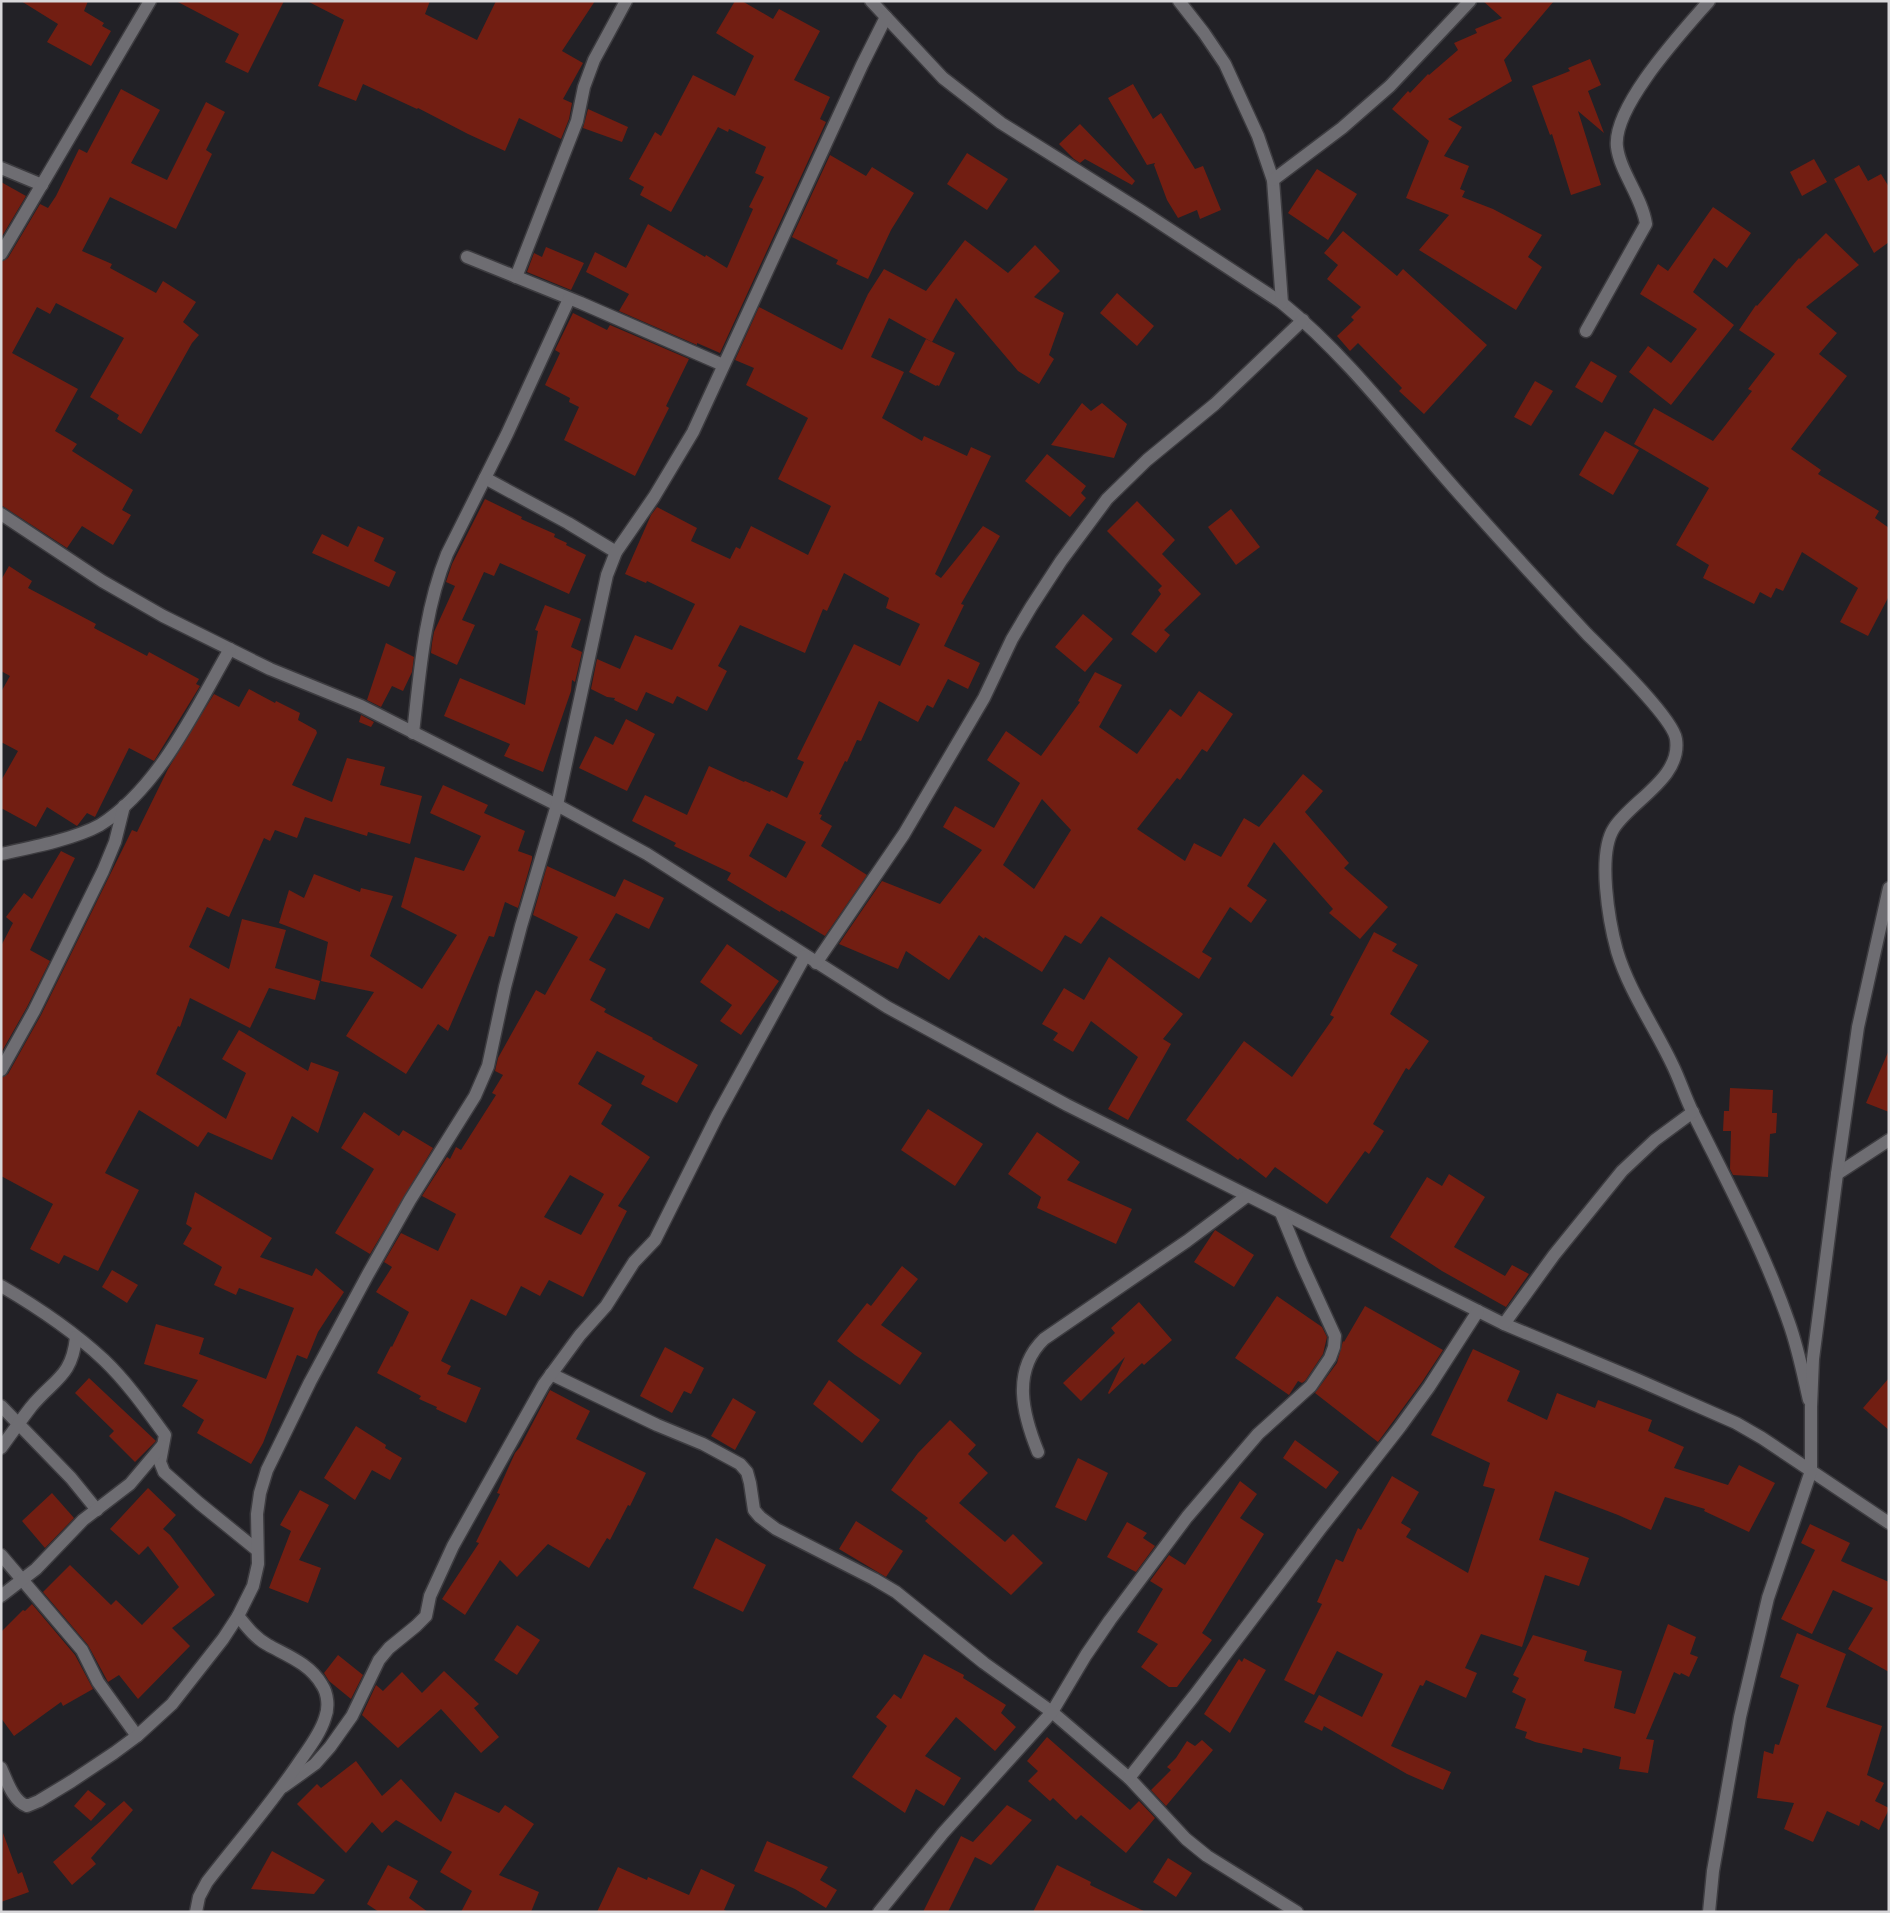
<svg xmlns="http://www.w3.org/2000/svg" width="1890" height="1913" font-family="'Source Sans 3',sans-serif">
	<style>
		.building { fill: #721e12; fill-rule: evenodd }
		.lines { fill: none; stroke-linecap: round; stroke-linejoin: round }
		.minor-casing { stroke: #3d3c40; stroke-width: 15 }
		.tertiary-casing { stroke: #3d3c40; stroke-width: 15 }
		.minor { stroke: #6e6d72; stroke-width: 12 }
		.tertiary { stroke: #6e6d72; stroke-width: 12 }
	</style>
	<rect width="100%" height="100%" fill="#222126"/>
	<g class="building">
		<path d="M21 1H88L84 11 104 23 102 26 111 31 91 66 47 42 58 24Z"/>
		<path d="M176 1H284L248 73 225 62 239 34Z"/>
		<path d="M307 1H430L425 14 477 40 496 1H595L562 51 583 63 563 99 572 103 569 119 561 139 519 118 505 151 468 134 418 108 417 109 363 84 356 101 318 86 344 20Z"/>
		<path d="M735 1H742L773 19 779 9 820 31 794 80 830 97 820 119 826 122 720 353 697 343V345L619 311 629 294 586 272 595 252 626 268 648 224 705 257 706 255 727 268 753 209 749 207 764 177 755 173 766 147 729 129 728 132 718 127 671 212 640 195 644 187 629 179 655 132 661 136 693 75 735 96 754 56 716 33Z"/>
		<path d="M1483 1H1554L1504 60 1512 81 1448 119 1462 127 1444 156 1469 166 1460 189 1465 191 1462 197 1493 209 1542 235 1528 257 1542 267 1516 310 1419 250 1449 215 1406 198 1429 141 1392 109 1408 91 1410 93 1428 74 1429 75 1458 50 1454 43 1477 33 1475 29 1502 18Z"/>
		<path d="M1590 59 1601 85 1588 91 1604 133 1578 111 1601 185 1571 195 1552 134 1550 135 1532 86 1570 71 1568 68Z"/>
		<path d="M1133 84 1153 119 1161 113 1195 169 1203 166 1221 210 1200 219 1197 210 1178 218 1167 200 1154 165 1155 163 1147 165 1108 98Z"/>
		<path d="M121 89 160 110 131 163 167 180 206 102 225 112 206 150 212 154 176 229 110 197 82 251 112 264 110 268 156 293 163 281 196 302 183 322 199 335 192 343 141 434 117 419 119 415 90 397 124 338 56 303 50 314 37 307 12 353 78 389 55 431 77 444 72 451 133 490 122 510 131 515 113 545 82 526 67 548 1 505V262L8 258 40 204 48 208 56 196 79 149 87 153Z"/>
		<path d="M588 109 628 127 622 142 583 128Z"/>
		<path d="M1080 124 1135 181 1132 185 1085 159 1080 163 1074 159 1059 144Z"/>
		<path d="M967 153 1008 179 987 210 947 184Z"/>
		<path d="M830 155 866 176 872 167 914 193 891 230 868 279 836 264 838 260 792 237Z"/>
		<path d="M1814 159 1827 182 1802 196 1790 172Z"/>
		<path d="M1859 165 1868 181 1881 174 1889 187V242L1874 253 1834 179Z"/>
		<path d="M1317 169 1357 194 1328 240 1288 213Z"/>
		<path d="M1 182 26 196 1 238Z"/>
		<path d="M1713 207 1751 233 1727 268 1714 258 1693 292 1734 325 1671 405 1629 372 1648 346 1671 363 1697 329 1640 294 1658 264 1668 271Z"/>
		<path d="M1343 231 1397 276 1403 269 1487 345 1424 414 1399 391 1402 388 1358 343 1350 351 1337 336 1354 320 1351 317 1361 307 1327 279 1338 265 1324 253Z"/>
		<path d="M1826 233 1859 265 1806 307 1837 333 1819 354 1847 376 1791 449 1821 470 1818 474 1879 511 1875 518 1889 528V596L1868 636 1840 622 1858 588 1802 552 1783 591 1776 588 1771 598 1760 592 1754 604 1703 578 1709 565 1676 545 1709 488 1634 444 1654 408 1713 441 1752 391 1748 389 1775 354 1739 330 1756 305 1757 306 1799 258 1800 259Z"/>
		<path d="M965 240 1008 273 1035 245 1060 271 1034 297 1064 313 1049 355 1054 359 1039 384 1018 371 956 298 932 342 889 318 871 357 904 372 882 418 922 441 924 436 967 456 971 447 991 456 935 574 941 578 983 526 1000 536 961 604 964 605 944 646 980 663 968 689 948 679 933 708 927 705 918 722 879 701 861 741 857 740 847 762 845 761 819 814 822 815 820 819 832 826 821 846 867 875 825 936 781 910 780 912 727 880 731 873 674 846 676 843 632 821 645 795 687 815 709 766 744 782 745 781 770 792 771 790 787 798 804 762 797 759 854 644 900 666 920 624 886 608 889 598 844 573 827 611 823 609 805 653 740 625 718 666 727 671 707 711 677 696 673 704 646 692 637 711 614 700 615 698 607 697 591 689 597 659 620 669 635 635 672 650 695 604 647 581 646 583 625 574 651 515 657 507 697 528 691 541 730 559 736 547 740 549 751 526 808 555 831 506 778 479 808 418 746 385 754 368 735 360 759 307 842 350 868 294 884 269 926 291ZM767 823 806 842 786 878 749 856Z"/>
		<path d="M546 247 584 263 571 290 527 272 534 253 542 257Z"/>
		<path d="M1117 293 1154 326 1137 346 1100 313Z"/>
		<path d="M573 313 607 330 610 325 689 359 666 406 669 408 635 476 564 440 579 407 569 402 570 398 545 385 560 353 555 350Z"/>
		<path d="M926 339 955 353 939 386 937 385 936 386 909 372Z"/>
		<path d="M1591 361 1617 376 1602 403 1575 387Z"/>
		<path d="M1535 381 1553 391 1531 426 1514 417Z"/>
		<path d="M1082 403 1091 411 1102 403 1127 424 1114 458 1051 445Z"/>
		<path d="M1605 431 1639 450 1613 495 1579 475Z"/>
		<path d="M1047 454 1086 486 1081 493 1086 498 1070 517 1025 481Z"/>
		<path d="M485 499 522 517 521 519 555 534 554 537 567 543 566 545 586 555 569 594 500 563 494 576 484 572 462 620 475 625 457 665 431 653 432 643 434 632 455 586 446 582 452 564Z"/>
		<path d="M1137 501 1175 540 1162 554 1201 594 1164 630 1170 635 1156 653 1131 634 1161 594 1158 590 1162 586 1107 531Z"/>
		<path d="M1231 509 1260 547 1236 565 1208 527Z"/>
		<path d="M358 526 384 538 374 561 396 572 389 587 312 553 322 534 348 547Z"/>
		<path d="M9 566 32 581 28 588 96 624 94 628 147 656 149 652 199 679 196 684 200 686 154 761 129 748 95 817 87 813 77 826 47 807 36 827 1 808V781L18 751 1 742V692L10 676 1 671V580Z"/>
		<path d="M545 605 581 619 571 647 582 652 575 682 572 680 571 691 543 772 504 756 510 744 444 716 460 678 525 705 538 631 535 630Z"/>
		<path d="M1083 614 1113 639 1085 672 1055 647Z"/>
		<path d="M386 643 414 657 412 672 403 691 392 686 381 707 367 700Z"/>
		<path d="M1095 672 1122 685 1099 727 1137 754 1170 709 1181 717 1199 691 1233 714 1207 752 1202 749 1180 780 1177 778 1137 829 1185 861 1194 843 1221 857 1244 818 1259 827 1303 774 1323 791 1305 812 1349 863 1344 868 1388 907 1360 939 1329 913 1333 909 1274 842 1247 886 1267 900 1251 923 1230 907 1202 952 1212 958 1199 979 1101 916 1081 944 1065 935 1042 972 985 937 984 939 979 935 949 980 906 951 898 969 839 944 882 881 940 904 982 850 943 827 955 806 994 828 1020 783 987 760 1006 731 1041 756 1080 702 1078 701ZM1042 799 1071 830 1034 889 1003 865Z"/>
		<path d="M249 689 275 703 276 701 300 713 298 720 316 730 317 733 292 785 332 802 347 758 385 767 380 785 422 796 410 844 368 832 367 836 305 817 297 838 275 830 270 841 264 838 229 917 207 907 189 947 229 969 242 919 286 930 275 968 320 981 315 1000 269 988 250 1028 190 998 180 1027 178 1026 156 1074 226 1119 246 1073 222 1059 239 1030 308 1071 311 1062 339 1072 318 1133 292 1116 272 1160 208 1132 198 1147 139 1110 105 1173 139 1190 98 1271 64 1255 59 1264 30 1249 53 1204 1 1176V1078L8 1074 41 1015 132 830 137 832 168 769 214 694 239 707Z"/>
		<path d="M361 715 374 722 371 727 359 722Z"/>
		<path d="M626 719 655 734 627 791 579 768 595 736 613 745Z"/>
		<path d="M443 785 488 805 484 813 525 831 518 851 532 856V859L518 908 505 902 494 937 489 936 448 1031 438 1024 406 1074 346 1036 374 992 321 981 328 942 279 923 289 890 304 898 314 874 360 892 361 888 393 896 370 956 422 989 457 935 401 907 415 857 464 871 481 836 430 813Z"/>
		<path d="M61 851 75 858 30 950 50 961 27 1007 1 1053V946L13 923 6 917 24 893 32 899Z"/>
		<path d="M547 866 615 897 624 879 664 898 649 929 616 913 589 960 606 969 590 1000 606 1009 604 1012 653 1038 652 1039 698 1065 677 1103 641 1084 645 1076 597 1051 578 1084 612 1105 601 1124 650 1157 618 1206 627 1211 583 1297 549 1280 540 1296 521 1286 506 1316 471 1299 441 1361 451 1366 447 1374 481 1388 466 1423 436 1409 437 1407 419 1399 421 1396 377 1373 391 1346 392 1347 409 1312 376 1292 392 1267 384 1262 401 1233 438 1251 456 1214 422 1196 447 1157 450 1159 456 1147 461 1150 496 1095 492 1093 503 1075 495 1071 498 1058 536 990 545 995 578 937 533 915ZM570 1175 604 1194 581 1235 544 1217Z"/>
		<path d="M1374 932 1397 944 1392 951 1418 965 1390 1014 1429 1041 1409 1070 1406 1068 1373 1124 1384 1131 1369 1154 1365 1151 1327 1204 1275 1167 1266 1178 1240 1158 1238 1160 1186 1120 1244 1041 1292 1077 1334 1017 1330 1015Z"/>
		<path d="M727 944 779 981 741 1035 720 1021 732 1005 700 982Z"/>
		<path d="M1109 957 1183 1014 1163 1039 1171 1044 1128 1120 1108 1109 1138 1057 1091 1021 1073 1052 1053 1040 1058 1033 1042 1024 1064 988 1084 1000Z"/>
		<path d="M1889 1050V1112L1866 1103Z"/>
		<path d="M1730 1088 1773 1090 1772 1113H1777L1776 1133 1770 1134 1768 1177 1733 1175 1730 1169 1731 1131H1723L1724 1111H1729Z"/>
		<path d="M928 1109 983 1144 955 1186 901 1150Z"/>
		<path d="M364 1112 399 1136 403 1130 433 1148 370 1254 335 1233 374 1169 341 1148Z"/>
		<path d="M1037 1132 1080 1162 1067 1180 1132 1209 1116 1244 1037 1208 1041 1197 1008 1174Z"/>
		<path d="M1449 1174 1485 1197 1454 1247 1505 1276 1512 1265 1529 1274 1506 1307 1442 1271 1390 1237 1427 1177 1442 1186Z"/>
		<path d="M195 1192 272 1238 260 1257 312 1276 316 1268 344 1292 318 1332 307 1359 297 1355 263 1443 251 1464 197 1433 204 1420 182 1406 198 1380 144 1364 156 1324 204 1338 199 1354 266 1379 294 1308 239 1288 236 1295 214 1285 222 1267 183 1244 192 1228 186 1224Z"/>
		<path d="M1215 1230 1254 1255 1234 1287 1194 1262Z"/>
		<path d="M902 1266 918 1279 881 1325 922 1353 900 1385 855 1355 837 1341 867 1303 871 1306Z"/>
		<path d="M112 1270 138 1285 127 1303 102 1287Z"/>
		<path d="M1277 1296 1322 1327 1327 1337 1323 1354 1305 1381 1302 1383 1298 1381 1289 1395 1235 1358Z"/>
		<path d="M1139 1302 1172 1340 1144 1365 1142 1363 1109 1394 1108 1393 1125 1357 1081 1401 1063 1383 1115 1333 1111 1328Z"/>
		<path d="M1365 1306 1443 1350 1422 1382 1378 1442 1315 1393 1337 1363 1343 1341 1344 1342Z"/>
		<path d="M665 1347 704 1368 691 1394 684 1391 672 1413 640 1396Z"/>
		<path d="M1473 1349 1520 1371 1507 1401 1547 1420 1557 1393 1595 1408 1598 1400 1652 1420 1648 1431 1684 1447 1674 1468 1728 1485 1739 1465 1775 1483 1749 1532 1704 1511 1705 1509 1665 1497 1651 1530 1618 1515 1555 1491 1539 1540 1589 1558 1579 1586 1545 1575 1522 1647 1481 1634 1465 1668 1477 1673 1466 1698 1426 1680 1423 1686 1420 1685 1391 1746 1451 1772 1443 1790 1407 1774 1324 1726 1322 1731 1304 1722 1319 1695 1362 1717 1383 1674 1337 1651 1314 1695 1284 1680 1322 1604 1317 1602 1336 1559 1343 1562 1358 1528 1361 1530 1392 1476 1419 1492 1401 1523 1411 1529 1406 1537 1468 1573 1495 1489 1483 1486 1490 1463 1431 1435Z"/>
		<path d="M89 1378 156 1441 135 1462 109 1436 114 1431 75 1393Z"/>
		<path d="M1889 1378V1430L1863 1408Z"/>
		<path d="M829 1380 880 1420 862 1443 813 1404Z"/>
		<path d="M550 1390 590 1411 576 1439 646 1473 630 1506 628 1505 610 1540 607 1538 589 1568 548 1544 517 1577 500 1560 465 1615 442 1599 479 1543 476 1542 500 1494 497 1493 515 1453 520 1447Z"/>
		<path d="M733 1398 756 1412 735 1450 711 1436Z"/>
		<path d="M950 1420 976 1445 968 1454 988 1473 959 1503 1005 1542 1013 1534 1043 1563 1011 1595 925 1521 928 1518 891 1490 918 1453Z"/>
		<path d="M356 1426 386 1445 385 1448 402 1458 390 1480 372 1470 355 1500 324 1478Z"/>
		<path d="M1295 1440 1339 1472 1326 1489 1283 1458Z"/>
		<path d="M1078 1458 1108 1473 1086 1521 1055 1507Z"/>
		<path d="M1240 1481 1257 1494 1240 1518 1264 1534 1202 1633 1212 1640 1177 1687H1169L1141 1667 1158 1644 1137 1632 1163 1589 1150 1581 1169 1555 1185 1565Z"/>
		<path d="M148 1488 176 1515 163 1529 170 1535 215 1595 172 1628 190 1646 138 1699 119 1675 108 1682 88 1645 43 1592 70 1565 111 1605 116 1600 142 1625 179 1587 148 1546 139 1555 110 1529Z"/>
		<path d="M300 1490 329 1505 299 1560 321 1568 308 1603 269 1588 291 1531 280 1525Z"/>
		<path d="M52 1493 74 1518 45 1548 22 1521Z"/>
		<path d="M856 1521 903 1551 886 1577 839 1549Z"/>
		<path d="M1127 1522 1147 1533 1143 1538 1155 1546 1136 1572 1107 1557Z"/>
		<path d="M1810 1524 1850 1543 1841 1561 1889 1582V1672L1848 1649 1873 1608 1833 1590 1812 1634 1781 1619 1815 1550 1801 1543Z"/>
		<path d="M716 1538 766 1565 743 1612 693 1588Z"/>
		<path d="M32 1604 75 1655 93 1689 63 1706 61 1702 14 1736 1 1718V1632L23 1610 25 1611Z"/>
		<path d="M1668 1624 1696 1637 1690 1654 1698 1657 1689 1677 1681 1673 1680 1675 1674 1672 1646 1739 1654 1740 1648 1773 1619 1769 1621 1757 1583 1748 1582 1753 1535 1742 1525 1738 1527 1732 1515 1728 1526 1699 1512 1692 1519 1678 1513 1675 1533 1635 1587 1651 1584 1661 1622 1671 1614 1708 1635 1714Z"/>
		<path d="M517 1625 540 1640 517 1675 494 1660Z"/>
		<path d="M1797 1633 1846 1654 1826 1707 1882 1726 1867 1775 1884 1783 1875 1801 1889 1808V1809L1879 1830 1861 1820 1859 1826 1827 1811 1813 1842 1784 1829 1794 1803 1757 1798 1764 1751 1773 1754 1775 1744 1779 1745 1799 1685 1780 1677Z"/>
		<path d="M924 1654 964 1675 963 1678 1006 1705 1001 1713 1016 1727 995 1751 956 1717 925 1756 961 1778 944 1806 916 1789 905 1813 852 1777 887 1726 876 1717 894 1694 901 1699Z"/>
		<path d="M338 1655 363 1675 351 1699 329 1681 324 1673Z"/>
		<path d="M1244 1658 1266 1670 1230 1733 1204 1714 1239 1659 1242 1662Z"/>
		<path d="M444 1671 479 1704 474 1708 499 1737 481 1753 441 1709 398 1748 362 1715 376 1685 383 1691 402 1672 422 1693Z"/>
		<path d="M1047 1737 1130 1810 1139 1801 1155 1818 1126 1853 1081 1815 1076 1820 1053 1798 1050 1801 1028 1781 1038 1771 1027 1761Z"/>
		<path d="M1202 1740 1213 1750 1166 1806 1151 1790 1171 1770 1167 1767 1176 1758 1187 1741 1195 1746Z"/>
		<path d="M356 1761 382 1796 401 1779 441 1822 455 1792 499 1813 505 1805 534 1824 499 1875 539 1892 531 1912H461L472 1891 440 1872 452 1852 396 1820 382 1833 372 1822 346 1853 297 1804 317 1784 321 1788Z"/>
		<path d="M88 1790 106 1804 91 1821 74 1806Z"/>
		<path d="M124 1801 133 1810 91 1858 96 1864 72 1885 53 1862Z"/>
		<path d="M1007 1805 1032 1820 991 1865 975 1857 948 1912H923L961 1836 973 1842Z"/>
		<path d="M3 1833 18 1874 22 1872 29 1892 1 1902Z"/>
		<path d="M767 1841 828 1867 820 1880 837 1890 826 1908 795 1889 754 1871Z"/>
		<path d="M272 1851 325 1880 314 1894 251 1889Z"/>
		<path d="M1168 1858 1192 1873 1176 1897 1153 1882Z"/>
		<path d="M388 1865 418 1881 409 1898 428 1912H379L367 1904Z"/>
		<path d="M1057 1865 1091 1882 1090 1885 1146 1912H1033Z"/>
		<path d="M618 1867 647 1880 648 1877 689 1895 701 1869 735 1885 724 1910 729 1912H597Z"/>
	</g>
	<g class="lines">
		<g class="minor-casing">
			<g id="minor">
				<path d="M871 1 943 78 1001 123 1140 210 1282 303C1340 350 1388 411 1436 467 1485 524 1536 579 1587 634 1605 652 1673 718 1676 739 1682 778 1632 800 1614 828 1597 854 1609 922 1617 951 1629 991 1654 1026 1672 1064 1680 1080 1685 1097 1693 1113 1727 1182 1764 1250 1789 1323 1798 1348 1803 1374 1809 1400"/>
				<path d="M1179 1 1204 33 1225 64 1258 136 1273 180 1282 303"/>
				<path d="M1 168 42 185"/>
				<path d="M1273 180 1342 128 1390 86 1470 1"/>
				<path d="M1 254 150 1"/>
				<path d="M467 257 581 303 723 365"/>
				<path d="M516 277 577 121 584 87 594 60 626 1"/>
				<path d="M1586 331 1646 224C1642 197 1620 172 1617 147 1612 107 1683 31 1709 1"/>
				<path d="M485 478 568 523 616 552"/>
				<path d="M1 514 102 581 163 616 270 669 361 706 557 805 647 854 887 1007 1067 1105 1504 1324 1638 1380 1736 1423 1762 1438 1889 1523"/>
				<path d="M413 733C420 672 424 611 447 554L507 434 569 299"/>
				<path d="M1 854C29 848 75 839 100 825 159 788 196 708 230 649"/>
				<path d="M816 963 904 834 984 698 1012 639 1031 607 1061 561 1107 499 1147 460 1215 404 1303 320"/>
				<path d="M1 1070 34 1011 103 871 115 842 124 806"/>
				<path d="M1837 1174 1889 1140"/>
				<path d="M1 1286C37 1307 74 1332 104 1360 127 1382 146 1409 165 1435L160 1462 164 1472 199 1503 257 1550"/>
				<path d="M1504 1324 1554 1255 1622 1171 1655 1140 1693 1112"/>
				<path d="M551 1374 657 1425 703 1444 740 1464 747 1472 750 1483 754 1510 760 1517 776 1529 874 1579 896 1592 984 1663 1052 1712 1129 1778 1186 1839 1207 1856 1297 1912"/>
				<path d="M1 1406 71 1478 97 1510"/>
				<path d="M1 1448C11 1434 21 1420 31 1407 54 1379 72 1377 76 1337"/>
				<path d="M1038 1452C1023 1415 1011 1371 1044 1339L1187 1241 1247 1196"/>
				<path d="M1 1555 82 1650 98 1682 137 1736"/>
				<path d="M1 1596 36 1569 83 1520 130 1484 162 1446"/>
				<path d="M1 1768C7 1781 13 1801 27 1806L39 1801 72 1781 114 1753 137 1736 172 1704 223 1639 238 1616 253 1586 258 1564 257 1514 260 1493 267 1470 310 1382 367 1276 410 1200 475 1096 488 1066 505 987 521 926 557 805 607 575 616 552 654 497 693 432 862 65 886 17"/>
				<path d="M1129 1778 1194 1696 1321 1528 1400 1427 1429 1387 1478 1311"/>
				<path d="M283 1787 315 1764 330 1747 352 1716 379 1660 389 1648 416 1626 426 1616 430 1596 453 1546 544 1384 580 1335 606 1306 634 1262 655 1240 717 1116 805 956"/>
				<path d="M196 1912 199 1897 207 1882C238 1842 272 1803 300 1761 309 1748 320 1734 325 1718 329 1708 328 1694 322 1685 310 1664 288 1656 268 1645 255 1638 247 1627 238 1616"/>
				<path d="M879 1912 943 1833 1052 1712 1086 1655 1110 1620 1187 1517 1258 1434 1311 1386 1330 1358 1334 1347 1335 1336 1302 1264 1281 1213"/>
			</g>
		</g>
		<g class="tertiary-casing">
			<path id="tertiary" d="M1709 1912 1713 1871 1740 1717 1768 1598 1811 1471V1407L1813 1359 1837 1174 1858 1027 1889 888"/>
		</g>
		<use href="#minor" class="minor"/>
		<use href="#tertiary" class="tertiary"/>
	</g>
	<rect width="1890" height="1913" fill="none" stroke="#d8d7da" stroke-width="5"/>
</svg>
